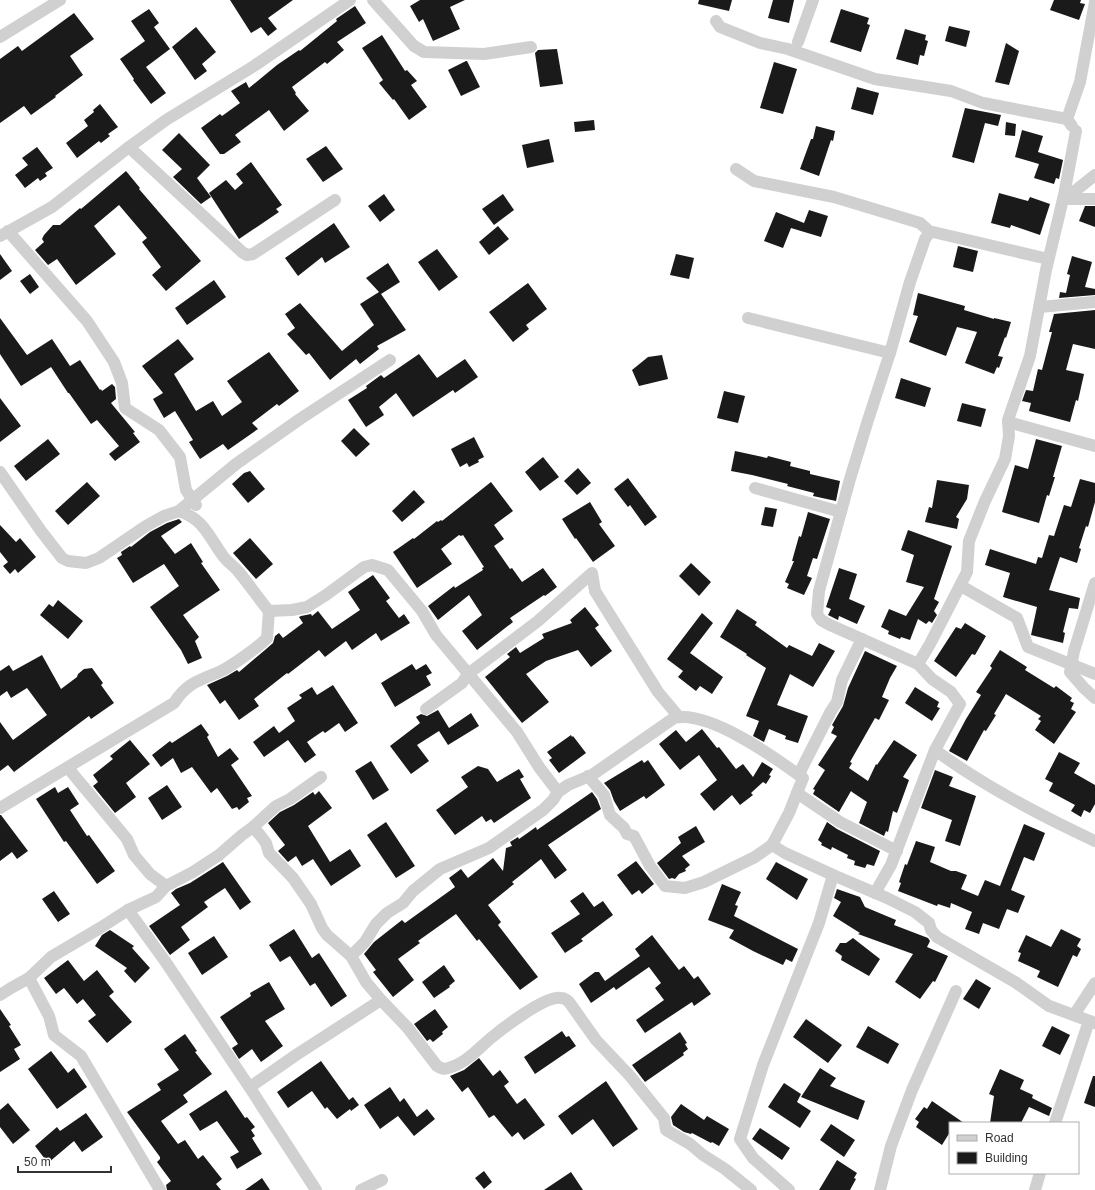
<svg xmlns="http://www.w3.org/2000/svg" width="1095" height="1190" font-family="Helvetica,sans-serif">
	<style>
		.building { fill: #1a1a1a }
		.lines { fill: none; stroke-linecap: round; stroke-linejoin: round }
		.minor { stroke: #d0d0d0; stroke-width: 12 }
	</style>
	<rect width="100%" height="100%" fill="#fff"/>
	<g class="building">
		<path d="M230 0H293L268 18 277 29 268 36 261 27 251 33Z"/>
		<path d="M420 0H465L450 7 460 29 433 41 423 19 419 22 410 6Z"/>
		<path d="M699 0H732L729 11 698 4Z"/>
		<path d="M773 0H794L789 23 768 18Z"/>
		<path d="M1054 0H1081L1080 3 1085 4 1079 20 1050 10Z"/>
		<path d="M355 6 366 23 337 42 344 50 327 64 325 62 292 87 296 93 295 94 309 111 284 131 269 110 235 135 241 142 224 154H220L201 128 220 114 222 116 240 103 231 91 246 82 249 88 277 65 299 50 300 51 337 21 336 19Z"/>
		<path d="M149 9 159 23 154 27 170 49 146 67 166 93 151 104 133 80 134 79 120 59 145 41 131 21Z"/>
		<path d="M841 9 869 18 867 24 870 25 861 52 830 42Z"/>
		<path d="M74 13 94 39 70 56 83 75 55 96 56 97 31 115 24 106 0 123V59L18 46 22 51Z"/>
		<path d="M949 26 970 31 966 47 945 41Z"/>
		<path d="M196 27 216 52 202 64 207 71 195 80 172 47Z"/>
		<path d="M905 29 926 35 925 40 928 41 924 56 920 55 918 65 896 59Z"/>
		<path d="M382 35 405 71 407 70 417 81 411 85 427 107 409 120 394 99 393 100 379 83 383 80 362 48Z"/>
		<path d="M1006 43 1019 51 1009 85 995 82Z"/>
		<path d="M557 49 563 84 540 87 535 53 538 50Z"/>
		<path d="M466 61H467L480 87 461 96 448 70Z"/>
		<path d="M774 62 797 69 783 114 760 108Z"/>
		<path d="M857 87 879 93 873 115 851 109Z"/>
		<path d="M100 104 118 127 108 134 110 136 101 143 99 141 77 158 66 143 88 126 84 120 94 112 93 110Z"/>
		<path d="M965 108 1001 115 998 126 985 123 974 163 952 157Z"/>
		<path d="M594 120 595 130 575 132 574 122Z"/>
		<path d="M1006 122 1016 124 1015 136 1005 135Z"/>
		<path d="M816 126 835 131 833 141 831 140 819 176 800 169 811 139H813Z"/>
		<path d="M1022 130 1043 136 1038 152 1063 160 1059 179 1056 178 1054 184 1034 178 1039 164 1015 157Z"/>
		<path d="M179 133 210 165 197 178 211 197 201 204 173 177 182 169 162 150Z"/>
		<path d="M549 139 554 162 527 168 522 145Z"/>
		<path d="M326 146 343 169 323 182 306 159Z"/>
		<path d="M37 147 53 168 45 173 47 176 40 181 38 178 25 188 15 175 28 165 22 158Z"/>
		<path d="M251 162 282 205 276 209 279 212 239 239 209 193 226 180 235 190 243 183 236 174Z"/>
		<path d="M126 171 140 188 139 189 201 261 166 291 152 275 161 267 142 242 147 238 119 205 94 226 116 254 76 285 57 259 48 265 35 250 44 242 42 239 44 235 53 225H60L80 208 81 209Z"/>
		<path d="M999 193 1028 201 1030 197 1050 204 1040 235 1011 225 1010 228 991 223Z"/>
		<path d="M384 194 395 210 380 222 368 206Z"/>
		<path d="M503 194 514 210 494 225 482 209Z"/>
		<path d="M1085 206H1095V227L1079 221Z"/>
		<path d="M809 210 828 216 821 237 791 228 783 248 764 241 776 212 804 223Z"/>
		<path d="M334 223 350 247 325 263 322 257 298 276 285 258Z"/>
		<path d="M498 226 509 239 489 255 479 242Z"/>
		<path d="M958 246 978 251 973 272 953 267Z"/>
		<path d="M437 249 458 277 439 291 418 262Z"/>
		<path d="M0 254 12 271 0 280Z"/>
		<path d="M676 254 694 258 689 279 670 275Z"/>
		<path d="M1072 256 1092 262 1085 287 1095 289V295L1059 298 1060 292 1066 293 1070 275 1067 274Z"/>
		<path d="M388 263 400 282 381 294 406 330 377 346 379 349 360 364 356 359 330 380 309 353 306 355 287 334 295 328 285 314 300 303 342 351 374 325 360 304 379 292 366 278Z"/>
		<path d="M30 274 39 287 30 294 20 281Z"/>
		<path d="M214 280 226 297 187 325 175 308Z"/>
		<path d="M528 283 547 309 526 325 529 329 513 342 489 312Z"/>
		<path d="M918 293 965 306 964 310 994 319V318L1011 322 1006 338 1005 337 998 356 1003 357 999 368 997 367 994 374 965 363 977 332 957 327 946 356 909 342 918 316 913 315Z"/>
		<path d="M1095 310V349L1073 344 1066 370 1084 374 1078 401 1076 400 1070 422 1029 411 1031 403 1022 401 1026 390 1033 391 1038 369 1042 370 1052 332H1049L1054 314Z"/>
		<path d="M0 318 27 355 52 339 70 366 80 360 100 390 101 389 102 391 112 384 115 387 116 399 111 403 135 432 133 433 140 442 115 461 109 454 119 446 97 420 91 424 69 393H68L51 367 21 386 0 354Z"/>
		<path d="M178 339 194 359 174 374 196 411 213 401 222 416 242 402 227 381 269 352 299 391 279 406 277 404 252 423 258 429 228 450 223 444 200 459 189 442 193 440 175 411 164 418 153 399 163 393 142 366Z"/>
		<path d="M419 354 437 378 465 359 478 377 455 393 453 390 413 417 396 393 379 407 384 415 366 427 348 400 367 388 366 386 381 375 384 378Z"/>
		<path d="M662 355 668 379 639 386 632 370 648 357Z"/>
		<path d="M901 378 931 388 925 407 895 398Z"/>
		<path d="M724 391 745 396 738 423 717 418Z"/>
		<path d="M0 398 21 426 0 442Z"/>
		<path d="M962 403 986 409 981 427 957 421Z"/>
		<path d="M354 428 370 444 356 457 341 441Z"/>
		<path d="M474 437 484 457 478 460 479 462 469 467 467 463 460 467 451 449Z"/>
		<path d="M48 439 60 454 26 481 14 466Z"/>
		<path d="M1036 439 1062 446 1053 477H1055L1049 496 1047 495 1039 523 1002 512 1015 465 1028 469Z"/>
		<path d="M735 451 767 458 768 456 791 462 790 466 810 471V474L840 481 836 501 813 496 814 493 787 486 788 484 752 475 731 471Z"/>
		<path d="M543 457 559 477 540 491 525 472Z"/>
		<path d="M578 468 591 483 577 495 564 481Z"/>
		<path d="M250 471 265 489 248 503 232 484 244 473Z"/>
		<path d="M628 478 657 517 645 526 630 505 628 507 614 489Z"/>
		<path d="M1080 479 1095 483V502L1088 527 1086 526 1079 548 1081 549 1077 563 1060 557 1049 590 1080 598 1078 609 1069 608 1063 632 1065 633 1063 643 1031 635 1037 607 1003 597 1010 573 985 565 990 549 1036 564 1038 557 1042 558 1049 535 1054 536 1064 505 1071 507Z"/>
		<path d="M937 480 969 485 967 499 956 517 959 519 957 529 925 522 929 507 932 508Z"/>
		<path d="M87 482 100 496 68 525 55 511Z"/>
		<path d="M491 482 513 511 494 525 504 539 494 546 510 569 512 568 522 582 543 568 557 587 545 596 544 595 510 618 513 622 477 650 462 631 482 615 469 595 438 620 428 606 454 586 455 588 483 570 482 568 484 567 463 535 461 536 459 535 441 549 452 564 417 588 393 552 413 538 414 539 437 521 438 522 441 520 442 521Z"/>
		<path d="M414 490 425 502 402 522 392 511Z"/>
		<path d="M590 502 602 522 599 524 615 546 593 562 576 538 575 539 562 519Z"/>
		<path d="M765 507 777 509 773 527 761 525Z"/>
		<path d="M808 512 830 519 817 559 813 558 807 576 812 578 804 595 787 588 789 584 785 582 794 561H792L799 536 801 537Z"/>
		<path d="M179 519 182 522 161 536 175 554 191 543 203 562 201 563 220 590 183 615 199 637 195 641 202 658 188 664 181 650 150 607 179 586 164 564 133 583 117 558 122 555 121 552 130 546 131 547 150 532 167 523Z"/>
		<path d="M0 525 16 542 20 538 36 557 18 573 15 569 10 574 3 566 8 562 0 552Z"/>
		<path d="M908 530 952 546 934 599 939 602 934 611 937 615 932 623 929 621 926 624 918 619 910 640 901 637 900 639 888 634 889 631 881 627 889 609 906 616 924 587 906 582 914 555 901 550Z"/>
		<path d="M250 538 273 564 256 579 233 553Z"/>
		<path d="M691 563 711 582 699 596 679 576Z"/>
		<path d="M839 568 857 574 849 599 865 606 857 624 839 616 838 620 828 615 831 609 826 607Z"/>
		<path d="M373 575 390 598 386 601 399 618 404 614 410 623 381 641 376 633 352 650 346 641 325 657 319 650 288 674 287 673 254 699 259 706 239 720 225 700 220 704 207 685 227 676 237 670 239 672 265 650 273 643 275 636 279 633 283 638 303 623 299 617 301 616 311 614 312 616 318 611 332 629 360 610 348 592Z"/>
		<path d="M58 600 83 621 68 639 40 615 49 604 53 607Z"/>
		<path d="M585 607 599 625 595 628 612 651 591 667 578 650 546 661 526 674 549 702 522 723 485 677 510 657 507 654 516 647 520 653 544 638 542 634 572 623 570 620Z"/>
		<path d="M737 609 757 622 755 625 787 648 789 645 812 656 819 643 835 651 813 687 790 674 777 705 808 716 798 743 785 739 786 736 769 729 764 742 753 736 759 721 746 716 766 668 746 655 747 654 720 637Z"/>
		<path d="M702 613 713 623 690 653 723 677 712 694 700 686 696 691 678 677 683 671 667 659Z"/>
		<path d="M965 623 986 636 975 655 972 654 956 677 934 661 956 627 961 629Z"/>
		<path d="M1000 650 1027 667 1025 670 1054 688 1056 686 1072 698 1070 701 1074 703 1071 709 1076 712 1054 744 1035 730 1041 721 1038 719 1041 716 1006 694 994 714 996 715 986 731 984 730 967 761 949 751 966 719 981 695 976 692 992 668 990 666Z"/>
		<path d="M865 651 897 666 890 678 882 697 889 700 879 720 875 718 850 762 852 763 849 768 868 781 876 764 877 765 894 740 917 755 903 777 909 780 897 813 893 811 888 832 886 831 884 836 859 823 867 802 852 792 851 791 839 812 813 794 815 790 813 789 825 770 818 765 837 736 831 733 834 727 832 725 843 706 848 688Z"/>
		<path d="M42 655 61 689 77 677 78 674 84 669 92 668 103 683 101 685 114 703 91 719 89 716 14 772 8 765 0 771V722L13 740 47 715 27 688 11 698 7 691 0 696V671L9 665 13 671Z"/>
		<path d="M412 664 416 670 426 664 432 673 426 676 431 685 395 707 381 683Z"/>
		<path d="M333 685 358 723 345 732 339 723 325 733 323 731 307 742 316 755 305 763 288 740 264 757 253 742 274 726 279 733 295 721 287 708 302 698 299 695 312 687 317 695Z"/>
		<path d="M915 687 939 702 937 707 940 708 932 721 905 703Z"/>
		<path d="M438 710 449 728 471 713 479 726 448 745 439 731 417 745 429 761 411 774 390 746 420 723 416 717 421 714 427 716Z"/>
		<path d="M201 724 209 735 207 737 218 757 230 748 239 759 231 765 252 796 247 798 249 802 239 810 237 807 232 809 217 788 211 793 192 767 181 773 173 758 161 767 152 755 170 741 172 743Z"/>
		<path d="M702 729 717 748 719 747 736 769 743 764 753 777 762 762 773 769 769 775 771 776 766 784 763 782 751 793 753 795 740 805 732 795 714 811 700 794 717 780 699 755 680 770 659 744 676 730 686 742Z"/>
		<path d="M571 735 572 737 573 736 586 753 559 773 549 760 552 758 547 752Z"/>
		<path d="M130 740 150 764 126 783 136 797 115 813 93 786 98 782 93 775 113 759 110 756Z"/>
		<path d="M1059 752 1080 763 1074 773 1095 785V804L1090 813 1084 810 1081 817 1071 811 1075 805 1049 791 1053 783 1045 779Z"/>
		<path d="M642 760 644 763 648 760 665 785 646 799 644 796 620 811 614 801 610 790 604 783Z"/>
		<path d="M371 761 389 790 373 800 355 771Z"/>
		<path d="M478 766 488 769 497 782 519 769 524 777 520 779 531 798 494 823 491 819 486 822 482 816 455 835 436 810 468 787 461 777Z"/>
		<path d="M935 770 953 777 949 786 976 796 960 846 945 841 952 820 921 808Z"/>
		<path d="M167 785 182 807 162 820 148 798Z"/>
		<path d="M55 787 58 793 68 787 79 804 70 810 87 836 89 835 115 871 97 884 66 841 64 842 36 799Z"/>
		<path d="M319 791 332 808 308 826 330 862 350 849 361 866 331 886 313 859 302 866 296 856 288 862 278 851 285 845 268 823 280 812 294 805 313 792 315 795Z"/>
		<path d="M592 792 597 799 601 809 548 845 567 870 555 879 541 859 512 882 514 884 488 905 501 922 498 925 538 977 520 990 479 939 477 941 456 914 418 941 420 943 398 959 414 980 393 997 373 972 376 970 364 954 374 942 402 920 405 923 455 887 449 878 461 869 468 878 493 858 503 871 506 848 512 846 510 842 518 837 519 839 536 827 537 830Z"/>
		<path d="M0 815H1L28 851 17 859 12 852 0 861Z"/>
		<path d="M386 822 415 866 396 878 367 835Z"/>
		<path d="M827 822 837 829 880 851 874 866 867 864 865 868 854 865 855 861 847 858 848 855 832 847 831 850 821 845 822 843 818 840Z"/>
		<path d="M1024 824 1045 833 1034 861 1024 857 1011 890 1025 896 1018 913 1007 909 999 929 983 923 979 934 965 929 972 912 951 903 950 908 938 904 937 906 898 891 901 883 899 882 905 864 907 865 916 841 935 847 930 862 951 871H956L967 875 961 889 978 896 985 880 1000 886Z"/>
		<path d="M696 826 705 842 682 856 690 865 685 869 686 871 679 874 675 879 672 878 669 879 657 863 681 843 678 837Z"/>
		<path d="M636 861 654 884 642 894 639 890 632 895 617 875Z"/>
		<path d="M223 862 251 902 240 910 225 888 204 902 208 907 181 927 190 940 170 955 149 926 180 905 171 893 176 889 190 883Z"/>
		<path d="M776 862 808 879 797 900 766 879Z"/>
		<path d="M722 884 741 892 735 905 738 906 734 916 798 949 792 962 786 959 783 965 753 951 729 938 734 930 708 920Z"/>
		<path d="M837 889 860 897 865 907 896 920 894 925 928 938 930 941 927 947 948 956 935 982 933 981 920 999 895 982 913 954 858 934 860 933 833 916 841 902 834 898Z"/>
		<path d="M54 891 70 914 58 922 42 899Z"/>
		<path d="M583 892 594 907 603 901 613 915 581 939 583 941 565 953 551 933 580 914 570 901Z"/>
		<path d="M294 929 312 958 319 953 347 996 331 1007 315 983 310 986 290 956 280 962 269 945Z"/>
		<path d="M1061 929 1081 939 1077 946 1081 949 1077 957 1073 955 1058 987 1037 977 1040 971 1018 961 1021 953 1018 952 1026 935 1051 947Z"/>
		<path d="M110 930 134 946 132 948 150 968 135 983 124 971 127 968 95 946 102 935Z"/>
		<path d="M652 935 679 970 684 966 694 979 698 976 711 994 694 1006 692 1002 645 1033 636 1020 664 1000 655 988 661 983 649 967 616 990 614 987 591 1003 579 984 595 972H599L605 981 640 956 635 949Z"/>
		<path d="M214 936 228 957 202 975 188 953Z"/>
		<path d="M853 938 880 959 869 976 841 960 842 956 835 951 840 943H846Z"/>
		<path d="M68 960 84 981 97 970 114 992 109 996 132 1022 107 1043 88 1021 96 1015 83 999 77 1004 64 988 56 994 44 978Z"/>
		<path d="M444 965 455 981 449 986 450 987 434 998 422 982Z"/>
		<path d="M976 979 991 988 979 1009 963 999Z"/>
		<path d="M269 982 285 1009 265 1021 283 1046 261 1062 252 1049 239 1059 232 1048 238 1044 220 1017 251 996 250 993Z"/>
		<path d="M0 1009 11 1025 9 1026 21 1045 14 1049 20 1059 0 1072Z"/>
		<path d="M435 1009 448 1027 442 1032 443 1034 433 1042 430 1039 427 1041 414 1024Z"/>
		<path d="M806 1019 842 1045 828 1063 793 1037Z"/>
		<path d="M868 1026 899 1044 888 1064 856 1047Z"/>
		<path d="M1052 1026 1070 1035 1060 1055 1042 1046Z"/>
		<path d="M562 1031 566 1037 569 1036 576 1046 535 1074 524 1057Z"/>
		<path d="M680 1032 687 1043 685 1044 688 1049 683 1053 684 1055 645 1082 632 1065Z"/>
		<path d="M185 1034 197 1051 195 1052 212 1074 183 1095 188 1102 161 1121 178 1144 185 1140 198 1159 203 1155 222 1179 216 1184 221 1190H167L166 1185 171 1181 157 1162 160 1159V1157L127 1112 161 1090 157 1084 179 1070 164 1049Z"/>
		<path d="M51 1051 68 1073 74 1068 87 1087 57 1109 28 1069Z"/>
		<path d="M479 1058 493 1076 500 1070 509 1082 504 1086 517 1104 525 1098 545 1125 524 1140 518 1132 512 1137 494 1115 489 1118 468 1087 462 1092 450 1076 464 1070Z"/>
		<path d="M321 1061 349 1100 353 1097 359 1105 351 1111 350 1109 337 1119 327 1107 325 1109 312 1091 288 1108 277 1092Z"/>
		<path d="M820 1068 836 1078 830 1086 865 1101 858 1120 801 1097Z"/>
		<path d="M1000 1069 1024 1080 1020 1089 1033 1095 1032 1098 1052 1108 1049 1116 1029 1107 1021 1123H990L994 1096 989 1094Z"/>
		<path d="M1093 1076H1095V1107L1084 1103Z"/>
		<path d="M606 1081 638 1129 613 1147 593 1119 572 1135 558 1116Z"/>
		<path d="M784 1083 801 1094 797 1102 811 1111 800 1128 768 1107Z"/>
		<path d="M390 1087 400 1102 404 1098 417 1117 427 1109 435 1119 414 1136 398 1116 380 1129 364 1105Z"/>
		<path d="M226 1090 245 1118 247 1117 255 1127 251 1130 255 1136 252 1138 262 1154 237 1169 230 1157 239 1152 217 1121 200 1131 189 1114Z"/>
		<path d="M932 1101 964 1123H950V1132L942 1145 916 1127 919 1122 915 1119 924 1107 927 1109Z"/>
		<path d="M8 1103 30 1130 13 1144 0 1127V1110Z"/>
		<path d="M681 1104 704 1120 707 1116 729 1129 719 1146 712 1142 711 1143 692 1133 691 1134 684 1132 673 1125 671 1117Z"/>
		<path d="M86 1113 103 1137 82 1152 74 1141 48 1163 35 1146 57 1127 60 1131Z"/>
		<path d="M831 1124 855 1140 844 1157 820 1140Z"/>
		<path d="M760 1128 790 1148 782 1160 752 1139Z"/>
		<path d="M837 1160 857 1173 854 1178 856 1179 850 1190H819Z"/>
		<path d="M484 1171 492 1182 484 1189 475 1178Z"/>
		<path d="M571 1172 583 1190H544Z"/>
		<path d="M262 1178 270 1190H245Z"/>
	</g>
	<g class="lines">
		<g class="minor">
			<path d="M373 0 414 46 424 52 484 54 531 47"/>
			<path d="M716 21 720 27 760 43 788 49 875 79 951 91 983 103 1067 119"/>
			<path d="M0 37 60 0"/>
			<path d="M798 42 813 0"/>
			<path d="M1072 126 1067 119 1080 82 1095 2"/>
			<path d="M129 147 242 252 247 255 253 254 335 200"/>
			<path d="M736 169 754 181 834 197 920 223 930 232"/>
			<path d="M1095 175 1065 199H1095"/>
			<path d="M8 231 87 321 114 362 122 383 125 408 159 430 180 457 186 490 196 505"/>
			<path d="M0 236 52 207 129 147 166 120 254 66 350 0"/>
			<path d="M1048 259 933 232H930L925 239 910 282 890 353 868 420 850 479 819 591 817 614 821 620 830 625 918 664 930 644 967 572 969 541 985 501 1005 459 1009 436 1008 420 1030 356 1046 270 1064 195 1076 131"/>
			<path d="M1040 307 1095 302"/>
			<path d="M748 318 890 353"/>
			<path d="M1008 422 1095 446"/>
			<path d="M0 472 41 531 62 558 68 561 86 563 99 558 146 526 164 516 179 511 236 464 300 419 390 360"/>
			<path d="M755 488 841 512"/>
			<path d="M1095 583 1074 651 1070 672 1084 688 1095 698"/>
			<path d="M961 586 1017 618 1028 647 1095 674"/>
			<path d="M269 611 292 610 307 607 326 595 364 567 372 565 388 570 422 611 436 635 517 732 539 767 558 792"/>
			<path d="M918 664 932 679 951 692 960 704 935 750C985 787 1039 815 1095 841"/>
			<path d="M426 709 462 683 468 674 538 621 592 573 595 591 658 692 679 717"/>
			<path d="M68 768 127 839 134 855 150 874 166 886"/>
			<path d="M799 774 831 711 837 702 842 680 862 639"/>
			<path d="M588 776 604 795 610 815 624 828 627 834 634 836 650 866 665 886 685 888 704 882 755 857 772 845 785 853 833 875 819 923 763 1065 740 1139 753 1158 789 1190"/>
			<path d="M797 793 840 822 897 851"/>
			<path d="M0 808 174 703C187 683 198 681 219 672 229 668 260 646 267 638L269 611C258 598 249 584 238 571 234 566 227 562 223 556 209 537 204 519 179 511"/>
			<path d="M253 827 260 835 266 843 269 853 293 878 311 904 322 928 327 935 351 956 366 982 381 1000 407 1027 437 1066C441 1068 444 1070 448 1068 465 1064 478 1049 491 1038 503 1028 546 995 561 998 565 998 567 1000 569 1002L596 1040 630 1076 664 1118 666 1130 690 1144 703 1155 725 1169 751 1190"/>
			<path d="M833 875 887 898 915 912 929 923 931 930 937 937 1015 982 1049 1006 1095 1023"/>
			<path d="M875 893 891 865 935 750"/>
			<path d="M128 910 165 961 252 1091 316 1190"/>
			<path d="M351 956 365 942 376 924 387 913 403 903 413 891 440 869 489 848 543 810 553 800 558 792 568 785 592 775 674 718C709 710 774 757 803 778L789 813 772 845"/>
			<path d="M29 978 49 1016 54 1035 81 1056 160 1190"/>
			<path d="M0 995 11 988 29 978 51 957 100 928 128 910 156 897 166 886 193 872 219 855 242 835 253 827 276 806 290 799 321 777"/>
			<path d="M1074 1015 1095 983"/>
			<path d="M250 1087 296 1055 381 1000"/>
			<path d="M1055 1123 1089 1021"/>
			<path d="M361 1190 382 1180"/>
			<path d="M880 1190 891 1146 912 1090 956 991"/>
			<path d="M1035 1190 1040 1173"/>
		</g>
	</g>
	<rect x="949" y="1122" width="130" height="52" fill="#ffffff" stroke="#adadad"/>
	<rect x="957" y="1135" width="20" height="6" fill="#d0d0d0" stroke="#adadad"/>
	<text x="985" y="1142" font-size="12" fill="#333333">Road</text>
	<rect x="957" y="1152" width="20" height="12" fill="#1a1a1a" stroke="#adadad"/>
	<text x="985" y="1162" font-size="12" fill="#333333">Building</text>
	<path d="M18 1166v6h93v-6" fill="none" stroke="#333333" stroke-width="2"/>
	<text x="24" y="1166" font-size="12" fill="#333333" stroke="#ffffff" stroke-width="3" paint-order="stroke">50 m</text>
</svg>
